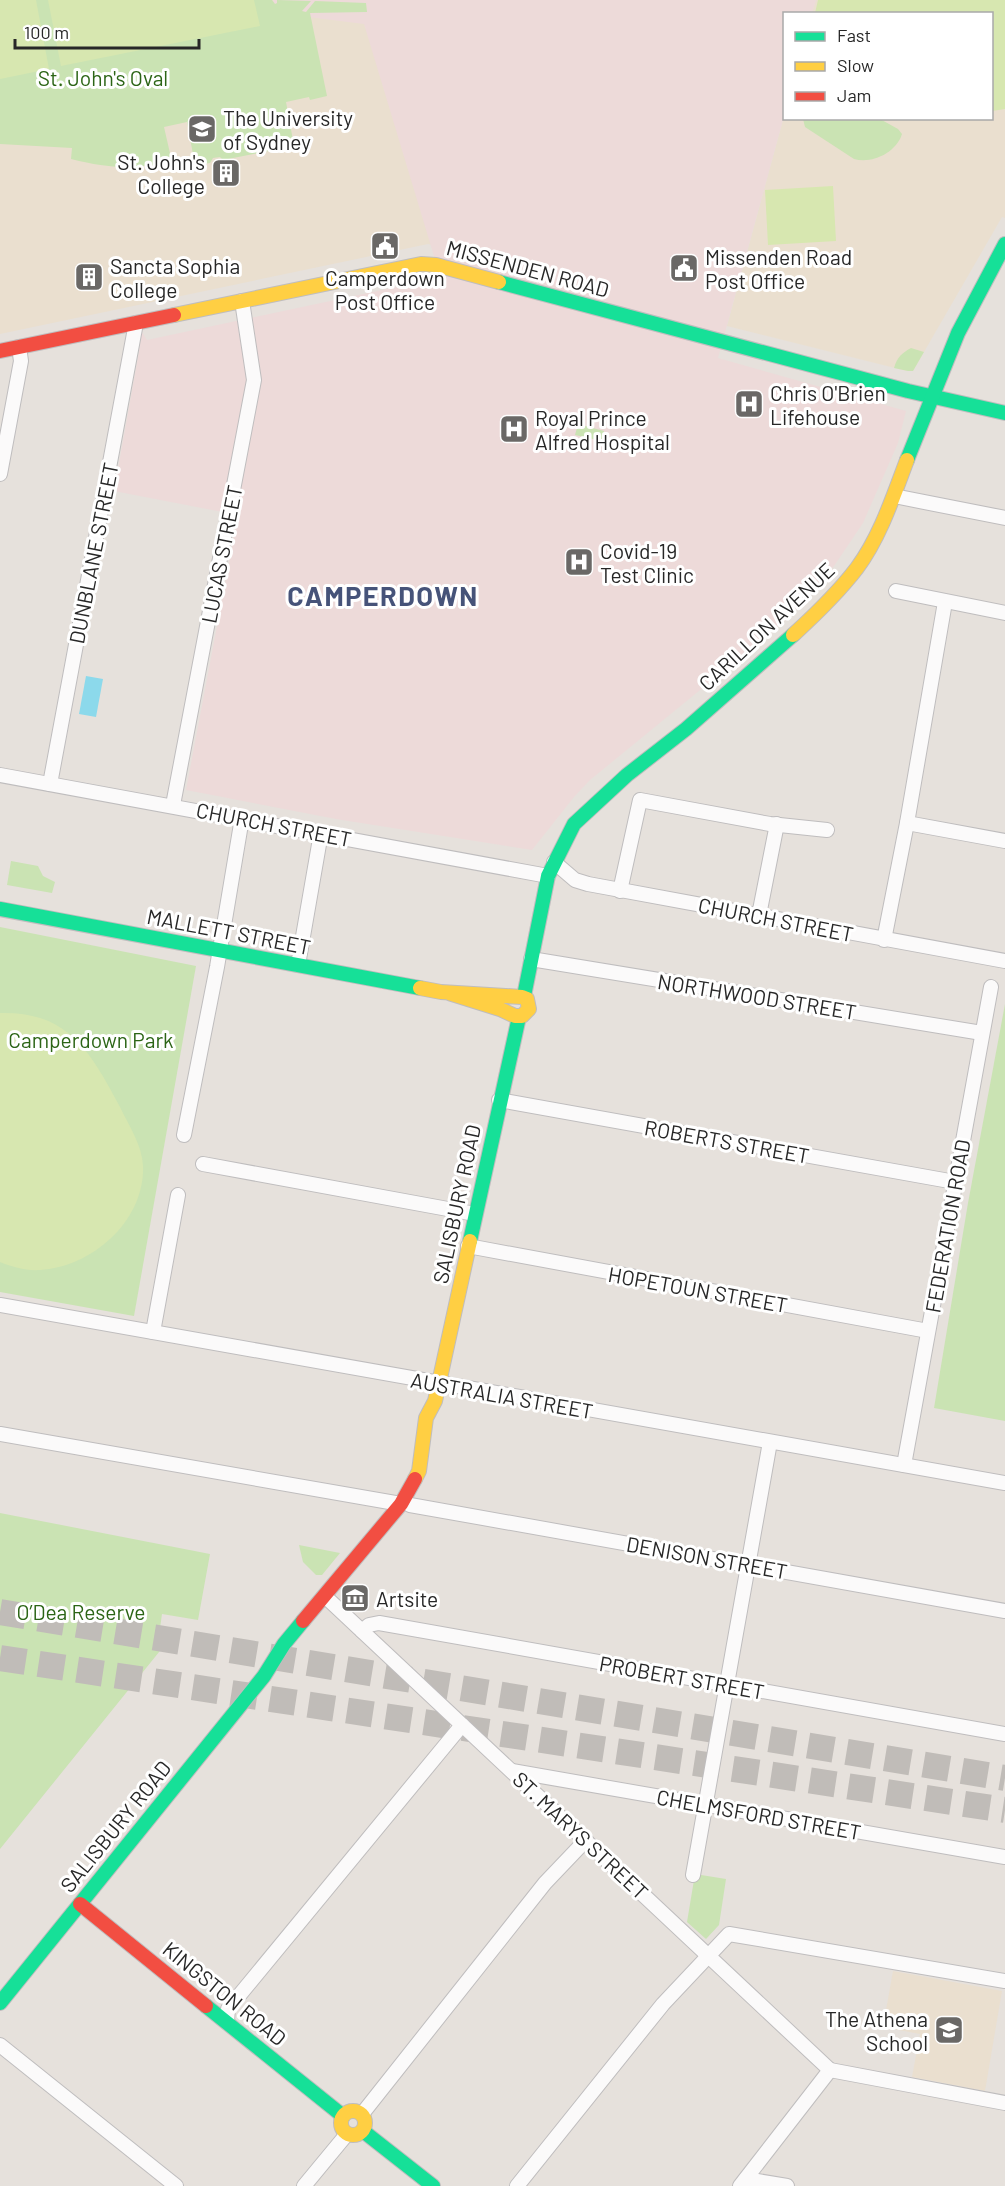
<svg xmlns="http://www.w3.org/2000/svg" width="1005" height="2186" font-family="Barlow,sans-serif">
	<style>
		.education { fill: #eadfcf }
		.medical { fill: #eddad9 }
		.green { fill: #cae3b3 }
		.pitch { fill: #d7e7b0 }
		.water { fill: #8cd9eb }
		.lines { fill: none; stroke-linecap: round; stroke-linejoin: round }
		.highway-tunnel { stroke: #c0bcb8; stroke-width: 26; stroke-dasharray: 26 13; stroke-linecap: butt }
		.street-casing { stroke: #bfbdbe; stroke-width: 16 }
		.fast-casing { stroke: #bfbdbe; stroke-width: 16 }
		.slow-casing { stroke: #bfbdbe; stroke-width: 16 }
		.jam-casing { stroke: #bfbdbe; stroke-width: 16 }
		.street { stroke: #fbfafa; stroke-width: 14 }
		.fast { stroke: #16e098; stroke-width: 14 }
		.slow { stroke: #ffcf43; stroke-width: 14 }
		.jam { stroke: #f24e42; stroke-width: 14 }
		.labels { text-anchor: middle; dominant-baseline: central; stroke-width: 6; stroke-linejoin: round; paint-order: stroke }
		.park-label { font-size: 21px; fill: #2c6516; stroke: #fff }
		.poi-label { font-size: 21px; fill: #272727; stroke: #fff; text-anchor: start }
		.street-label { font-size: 21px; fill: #272727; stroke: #fff }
		.district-label { font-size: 27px; font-weight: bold; letter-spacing: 1.5px; fill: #465379; stroke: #fff }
	</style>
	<rect width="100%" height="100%" fill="#e6e1dc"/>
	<g class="education">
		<path d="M0 0H384L437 246 428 244 0 334Z"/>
		<path d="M816 0H1005V218L1002 217 913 371H907L727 326 784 116V118H992V14L812 13Z"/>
		<path d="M893 1971 1002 1991 985 2091 912 2077 920 2034 883 2027Z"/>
	</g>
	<path class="medical" d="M273 0H816L812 13 784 14V116L718 358 906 411 898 443 863 523 834 566 802 603 787 619 590 780 574 797 532 850 336 819 186 790 238 515 114 491 140 346 136 323 147 340 415 283 443 286 364 24 276 13Z"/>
	<g class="green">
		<path d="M0 0H272L275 4 277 3V0L311 1 302 11 306 12 315 1 366 3 367 12 310 13 327 96 310 100 309 97 286 102 294 146 223 160 220 157 213 158 210 163 195 165 187 122 164 127 172 162C130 169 112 169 71 159L72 148 0 144Z"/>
		<path d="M803 119H880L898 129 902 134C896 153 872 164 854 159L805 127Z"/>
		<path d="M911 348 924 352 913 371H908L894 368C897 357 902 353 911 348Z"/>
		<path d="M578 424 604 431 602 441 575 435Z"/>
		<path d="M11 861 38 866 43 876 55 882 52 893 7 885Z"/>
		<path d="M0 927 196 966 134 1316 0 1292Z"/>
		<path d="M1005 1004V1421L934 1408 968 1203Z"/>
		<path d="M0 1513 210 1554 198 1620 162 1614 160 1628 176 1631 0 1849Z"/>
		<path d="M299 1545 340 1553 322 1575H316L303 1562Z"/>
		<path d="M695 1874 726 1879 719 1925 706 1939 687 1922Z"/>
	</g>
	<g class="pitch">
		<path d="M0 0H36L49 69 0 79Z"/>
		<path d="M48 0H254L260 26 61 66Z"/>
		<path d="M818 0H1005V109L992 111V14L815 13Z"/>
		<path d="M833 186 836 241 768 245 765 190Z"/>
		<path d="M0 1013C69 1011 91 1053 120 1107 129 1126 142 1145 143 1166 145 1221 92 1267 40 1270 26 1271 13 1267 0 1262Z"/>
	</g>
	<path class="water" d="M86 676 103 679 96 717 79 714Z"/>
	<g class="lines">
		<g class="highway-tunnel">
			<path d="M0 1612 1005 1778"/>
			<path d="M0 1658 1005 1810"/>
		</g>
		<g class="street-casing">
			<g id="street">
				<path d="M0 474 21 361 19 347"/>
				<path d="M894 496 1005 518"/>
				<path d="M896 591 1005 613"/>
				<path d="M0 775 548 876"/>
				<path d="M50 784 136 323"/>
				<path d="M173 805 254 380 242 301"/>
				<path d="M907 823 1005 841"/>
				<path d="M554 862 575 880 588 884 1005 961"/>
				<path d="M620 891 640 800 770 824 827 830"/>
				<path d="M759 915 777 824"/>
				<path d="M884 940 907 823 945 602"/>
				<path d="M531 959 982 1033"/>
				<path d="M298 965 321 833"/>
				<path d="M499 1100 955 1182"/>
				<path d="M184 1135 217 967 242 818"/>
				<path d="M203 1164 475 1214"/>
				<path d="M468 1246 928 1331"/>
				<path d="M0 1305 1005 1483"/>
				<path d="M153 1332 178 1195"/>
				<path d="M0 1434 401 1504"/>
				<path d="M904 1465 991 987"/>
				<path d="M410 1505 1005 1611"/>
				<path d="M330 1601 830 2070"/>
				<path d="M362 1631 369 1625 379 1623 1005 1734"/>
				<path d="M512 1771 1005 1857"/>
				<path d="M693 1875 770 1442"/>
				<path d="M227 2021 228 2009 462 1725"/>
				<path d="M0 2045 176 2186"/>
				<path d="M830 2070 1005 2103"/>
				<path d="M362 2114 545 1883 586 1840"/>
				<path d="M746 2179 787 2186"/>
				<path d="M304 2186 347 2134"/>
				<path d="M517 2186 663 2004 729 1934 1005 1981"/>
				<path d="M740 2186 830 2070"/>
			</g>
		</g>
		<g class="fast-casing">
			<g id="fast">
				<path d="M499 282 908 391 1005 413"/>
				<path d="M907 460 958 333 1005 244"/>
				<path d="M0 909 420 988"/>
				<path d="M524 996 548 876 574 824 627 775 686 729 793 635"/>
				<path d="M470 1241 519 1017"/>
				<path d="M0 2003 264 1676 284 1644 303 1621"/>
				<path d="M206 2006 343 2116"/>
				<path d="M363 2131 433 2186"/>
			</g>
		</g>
		<g class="slow-casing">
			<g id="slow">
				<path d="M174 315 421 264 436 265 499 282"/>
				<path d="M793 635C816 614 838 593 857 568 880 537 893 497 907 460"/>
				<path d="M420 988 441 992 522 997 527 999 529 1009 522 1016H515L500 1009 449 993"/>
				<path d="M415 1479 419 1471 426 1418 435 1401 470 1241"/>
				<circle cx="353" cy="2123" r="12"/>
			</g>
		</g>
		<g class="jam-casing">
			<g id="jam">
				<path d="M0 351 174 315"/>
				<path d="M303 1621 401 1504 415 1479"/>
				<path d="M80 1904 206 2006"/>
			</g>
		</g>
		<use href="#street" class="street"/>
		<use href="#fast" class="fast"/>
		<use href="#slow" class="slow"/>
		<use href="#jam" class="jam"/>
	</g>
	<defs>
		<g id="university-square" transform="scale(1.5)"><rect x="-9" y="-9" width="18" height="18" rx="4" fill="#6a6866" stroke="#fff"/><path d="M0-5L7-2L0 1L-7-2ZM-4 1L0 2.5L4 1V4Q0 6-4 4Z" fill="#fff"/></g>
		<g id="building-square" transform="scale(1.5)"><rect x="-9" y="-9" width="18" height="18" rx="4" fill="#6a6866" stroke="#fff"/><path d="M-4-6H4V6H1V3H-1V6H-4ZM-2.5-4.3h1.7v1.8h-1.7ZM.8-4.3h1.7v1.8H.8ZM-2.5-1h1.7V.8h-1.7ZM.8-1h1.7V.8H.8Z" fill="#fff"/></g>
		<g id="civic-square" transform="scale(1.5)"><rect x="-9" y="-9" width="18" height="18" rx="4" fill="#6a6866" stroke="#fff"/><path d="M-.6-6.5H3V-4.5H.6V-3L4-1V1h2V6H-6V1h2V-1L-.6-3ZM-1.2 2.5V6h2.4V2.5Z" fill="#fff"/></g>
		<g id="hospital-square" transform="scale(1.5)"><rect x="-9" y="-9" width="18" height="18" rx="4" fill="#6a6866" stroke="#fff"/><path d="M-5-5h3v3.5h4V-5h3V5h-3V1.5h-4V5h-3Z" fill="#fff"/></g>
		<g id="museum-square" transform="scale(1.5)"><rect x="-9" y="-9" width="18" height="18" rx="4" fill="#6a6866" stroke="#fff"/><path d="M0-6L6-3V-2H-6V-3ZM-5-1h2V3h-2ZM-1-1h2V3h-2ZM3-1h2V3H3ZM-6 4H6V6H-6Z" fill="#fff"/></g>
		<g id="school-square" transform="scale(1.5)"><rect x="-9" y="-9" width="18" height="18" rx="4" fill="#6a6866" stroke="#fff"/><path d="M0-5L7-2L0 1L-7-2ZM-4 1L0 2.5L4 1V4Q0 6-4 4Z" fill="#fff"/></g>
	</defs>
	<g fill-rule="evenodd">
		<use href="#university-square" x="202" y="129"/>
		<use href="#building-square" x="226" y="173"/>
		<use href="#civic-square" x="385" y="246"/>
		<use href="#civic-square" x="684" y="268"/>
		<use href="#building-square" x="89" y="277"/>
		<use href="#hospital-square" x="749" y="404"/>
		<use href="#hospital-square" x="514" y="429"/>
		<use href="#hospital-square" x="579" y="562"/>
		<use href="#museum-square" x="355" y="1598"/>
		<use href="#school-square" x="949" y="2030"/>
	</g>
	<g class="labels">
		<g class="park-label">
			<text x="103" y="77">St. John's Oval</text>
			<text x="91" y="1039">Camperdown Park</text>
			<text x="81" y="1611">O’Dea Reserve</text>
		</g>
		<g class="poi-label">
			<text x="223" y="117">The University<tspan x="223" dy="24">of Sydney</tspan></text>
			<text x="205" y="161" text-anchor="end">St. John's<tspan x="205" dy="24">College</tspan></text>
			<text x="705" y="256">Missenden Road<tspan x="705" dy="24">Post Office</tspan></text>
			<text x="110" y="265">Sancta Sophia<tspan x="110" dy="24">College</tspan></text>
			<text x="385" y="277" text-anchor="middle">Camperdown<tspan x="385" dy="24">Post Office</tspan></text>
			<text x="770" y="392">Chris O'Brien<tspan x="770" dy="24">Lifehouse</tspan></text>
			<text x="535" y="417">Royal Prince<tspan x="535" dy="24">Alfred Hospital</tspan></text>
			<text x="600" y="550">Covid-19<tspan x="600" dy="24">Test Clinic</tspan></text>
			<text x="376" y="1598">Artsite</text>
			<text x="928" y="2018" text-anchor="end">The Athena<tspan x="928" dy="24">School</tspan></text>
		</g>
		<g class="street-label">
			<text transform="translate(528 268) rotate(15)">MISSENDEN ROAD</text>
			<text transform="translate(93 553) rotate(-79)">DUNBLANE STREET</text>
			<text transform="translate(221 554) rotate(-79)">LUCAS STREET</text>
			<text transform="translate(766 626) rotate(-43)">CARILLON AVENUE</text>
			<text transform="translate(274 824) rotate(11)">CHURCH STREET</text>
			<text transform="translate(776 919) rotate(11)">CHURCH STREET</text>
			<text transform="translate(229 931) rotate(11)">MALLETT STREET</text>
			<text transform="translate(757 996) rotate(9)">NORTHWOOD STREET</text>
			<text transform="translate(727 1141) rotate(10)">ROBERTS STREET</text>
			<text transform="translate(456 1204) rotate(-78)">SALISBURY ROAD</text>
			<text transform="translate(947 1226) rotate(-80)">FEDERATION ROAD</text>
			<text transform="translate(698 1289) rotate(10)">HOPETOUN STREET</text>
			<text transform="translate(502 1395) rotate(10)">AUSTRALIA STREET</text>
			<text transform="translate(707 1557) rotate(10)">DENISON STREET</text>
			<text transform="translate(682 1677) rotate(10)">PROBERT STREET</text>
			<text transform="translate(759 1814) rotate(10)">CHELMSFORD STREET</text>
			<text transform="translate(115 1826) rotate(-51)">SALISBURY ROAD</text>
			<text transform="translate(581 1835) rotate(43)">ST. MARYS STREET</text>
			<text transform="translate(225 1993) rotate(39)">KINGSTON ROAD</text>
		</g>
		<g class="district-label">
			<text x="383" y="595">CAMPERDOWN</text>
		</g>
	</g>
	<rect x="783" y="12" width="210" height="108" fill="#ffffff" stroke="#a9a9a9" stroke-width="1.5"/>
	<rect x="795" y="32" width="30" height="9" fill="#16e098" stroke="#a9a9a9" stroke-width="1.5"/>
	<text x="837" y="42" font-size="18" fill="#272727">Fast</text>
	<rect x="795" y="62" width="30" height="9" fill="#ffcf43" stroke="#a9a9a9" stroke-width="1.5"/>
	<text x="837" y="72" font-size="18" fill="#272727">Slow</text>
	<rect x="795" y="92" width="30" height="9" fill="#f24e42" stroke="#a9a9a9" stroke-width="1.5"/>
	<text x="837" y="102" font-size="18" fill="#272727">Jam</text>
	<path d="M15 39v9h184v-9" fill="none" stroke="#272727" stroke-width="3"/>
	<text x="24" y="39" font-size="18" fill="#272727" stroke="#ffffff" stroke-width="4.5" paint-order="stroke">100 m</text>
</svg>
